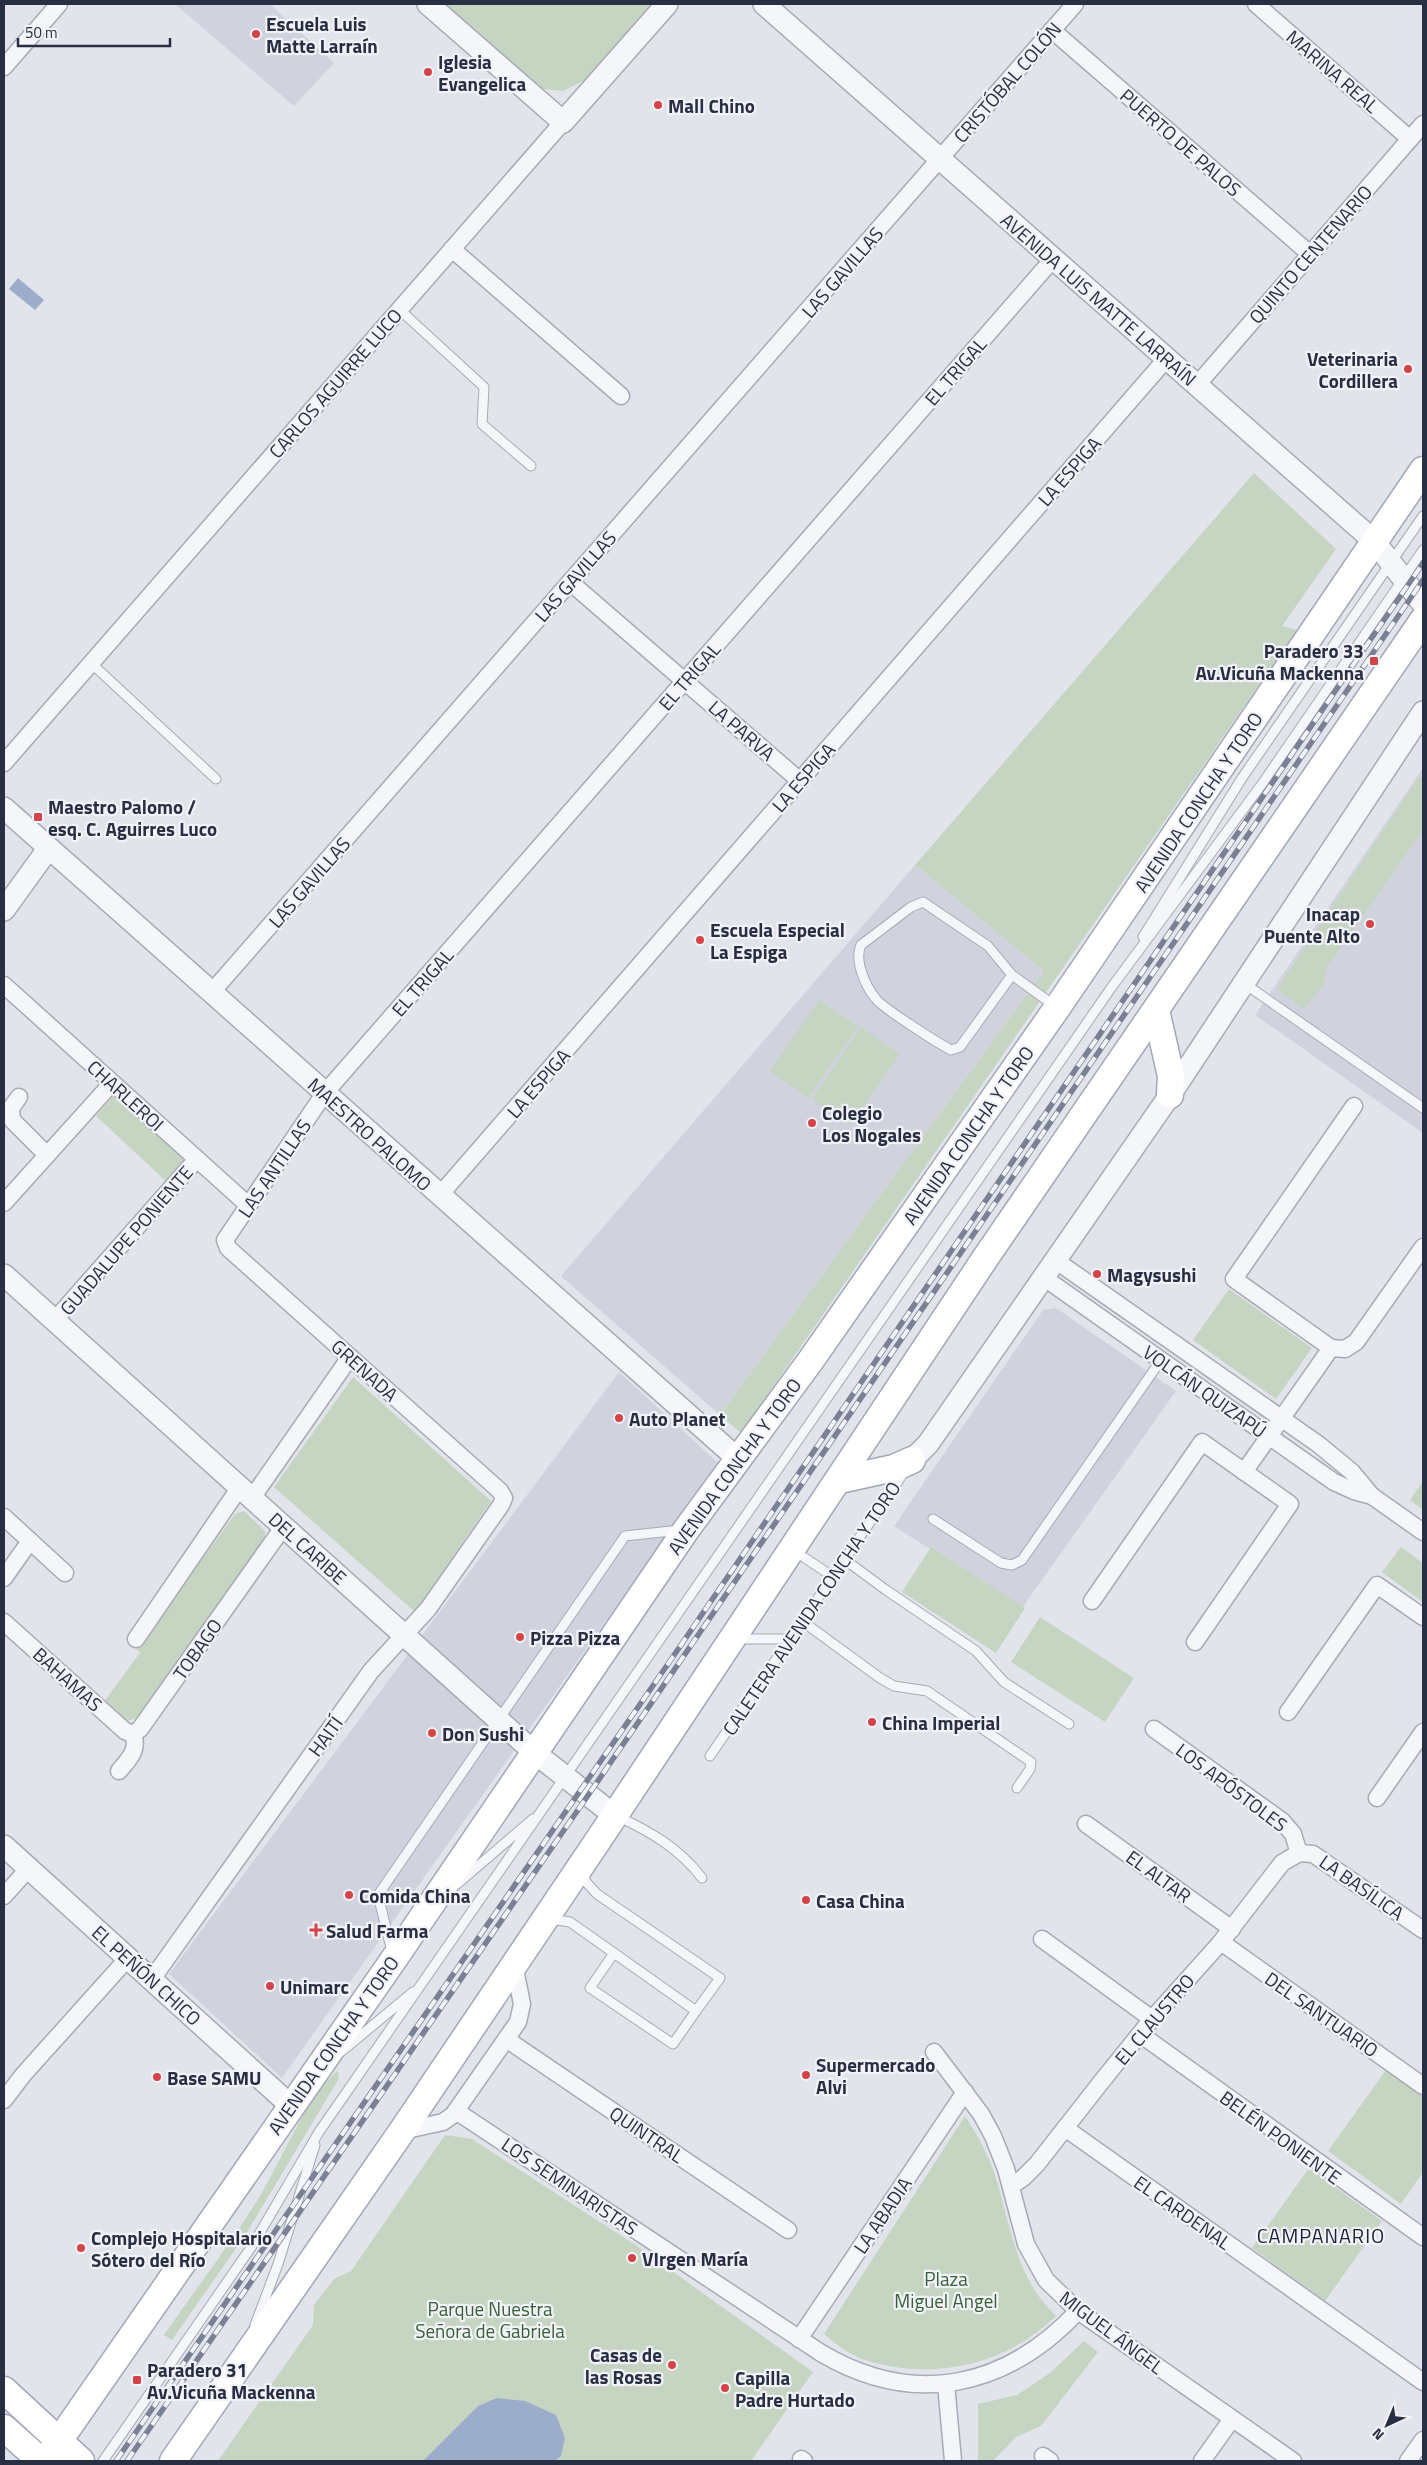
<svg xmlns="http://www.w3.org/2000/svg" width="1427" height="2465" font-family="'Titillium Web',sans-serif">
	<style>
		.built { fill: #d0d3dd }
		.green { fill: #c5d5c2 }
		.water { fill: #9cadcc }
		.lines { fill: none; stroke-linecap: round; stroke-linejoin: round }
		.service-casing { stroke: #a7aab5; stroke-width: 11 }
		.minor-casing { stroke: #a7aab5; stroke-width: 19 }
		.tertiary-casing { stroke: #a7aab5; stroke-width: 24 }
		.primary-casing { stroke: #a0a7b7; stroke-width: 29 }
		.service { stroke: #f5f6f9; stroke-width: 9 }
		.minor { stroke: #f5f6f9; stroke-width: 16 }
		.tertiary { stroke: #f5f6f9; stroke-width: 21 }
		.primary { stroke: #fff; stroke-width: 26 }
		.rail-casing { stroke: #7a8195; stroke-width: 5.5 }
		.rail { stroke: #f2f3f8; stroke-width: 4; stroke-dasharray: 11; stroke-linecap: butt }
		.poi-dot { fill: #d44347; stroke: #f2f3f8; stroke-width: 2 }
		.labels { text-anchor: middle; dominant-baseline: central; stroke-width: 4.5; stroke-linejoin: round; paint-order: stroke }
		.poi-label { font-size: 19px; font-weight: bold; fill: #292f43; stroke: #f2f3f8; text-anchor: start }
		.street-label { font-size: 19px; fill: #292f43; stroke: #f2f3f8 }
		.park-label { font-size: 19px; fill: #386036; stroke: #f2f3f8 }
		.neighbourhood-label { font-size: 20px; letter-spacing: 1px; fill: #1b2134; stroke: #f2f3f8 }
	</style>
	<rect width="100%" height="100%" fill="#e2e4eb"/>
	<g class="built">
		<path d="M175 4H270L334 63 294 106Z"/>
		<path d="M1423 768V1133L1255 1015Z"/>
		<path d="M915 865 1044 971 720 1415 561 1276Z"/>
		<path d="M1056 1308 1176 1391 1022 1608 894 1526 1043 1310Z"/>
		<path d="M619 1372 718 1463 282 2078 169 1974Z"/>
	</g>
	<g class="green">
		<path d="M446 4H653L585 80 563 91 543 89Z"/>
		<path d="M1254 473 1336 549 1282 626 1297 630 741 1433 720 1415 1044 971 915 865Z"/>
		<path d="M1419 777 1423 780V830L1326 969 1324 984 1304 1009 1277 989Z"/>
		<path d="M819 1000 858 1026 808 1098 770 1071Z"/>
		<path d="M861 1027 900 1054 850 1125 812 1099Z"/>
		<path d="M116 1093 184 1155 182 1165 167 1182 96 1116Z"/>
		<path d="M1229 1289 1312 1348 1276 1399 1193 1340Z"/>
		<path d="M353 1377 491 1501 415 1612 274 1487Z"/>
		<path d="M1423 1481V1510L1410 1500Z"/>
		<path d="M244 1511 265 1531V1542L137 1718 127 1721 103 1703 140 1653 137 1649 235 1514Z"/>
		<path d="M931 1547 1025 1608 996 1653 902 1592Z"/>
		<path d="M1401 1547 1423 1563V1602L1382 1572Z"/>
		<path d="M1040 1617 1134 1678 1105 1722 1011 1662Z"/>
		<path d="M1386 2070 1423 2097V2172L1401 2204 1328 2151Z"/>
		<path d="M337 2071 339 2074 338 2080 246 2234 172 2340 164 2335C196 2288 232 2243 261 2194 284 2155 304 2102 337 2071Z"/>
		<path d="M965 2116C978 2136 989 2156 996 2178 1007 2214 1013 2253 1032 2286 1038 2297 1048 2307 1056 2316 1005 2366 930 2382 862 2359 848 2354 835 2343 824 2334Z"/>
		<path d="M445 2135 472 2139 637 2246 813 2372 751 2461H218L313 2325 314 2305 334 2279 351 2271Z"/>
		<path d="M1309 2168 1382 2221 1325 2301 1252 2248Z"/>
		<path d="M1084 2341 1098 2352 1041 2426 1016 2437 993 2461H978V2404L1017 2395 1050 2373Z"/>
	</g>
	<g class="water">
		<path d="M18 278 44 300 35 310 9 289Z"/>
		<path d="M497 2398 525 2401 556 2415 565 2438 561 2456 555 2461H423L478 2406Z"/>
	</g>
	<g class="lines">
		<g class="service-casing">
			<g id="service">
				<path d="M400 310 484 387 482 424 531 466"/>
				<path d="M91 663 216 779"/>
				<path d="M1143 937 1242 778 1423 516"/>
				<path d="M1012 975 960 1047 951 1050C938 1043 884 1009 876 999 865 986 854 960 861 945L911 907 923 902 988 946 1012 975 1055 1006"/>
				<path d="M1245 984 1423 1108"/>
				<path d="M933 1519 1001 1563 1012 1565 1022 1560 1161 1360"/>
				<path d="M793 1550 832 1576"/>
				<path d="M844 1559 886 1590 976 1651 1004 1682 1069 1724"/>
				<path d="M802 1621 880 1678 894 1686 927 1691 1031 1762 1030 1769 1017 1788"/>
				<path d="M738 1639H790"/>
				<path d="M710 1756 905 1471"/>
				<path d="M617 1816C651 1832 679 1848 702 1878"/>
				<path d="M457 1884 533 1819"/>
				<path d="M550 1919 570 1922 696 2011 720 1978 597 1894 586 1882 583 1871"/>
				<path d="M392 1952 378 1895 625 1536 680 1530"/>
				<path d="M614 1953 590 1988 673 2044 696 2011"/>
				<path d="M342 2051 413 1992"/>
				<path d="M255 2325 278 2264 315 2145"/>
				<path d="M103 2461 252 2246 319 2132 1111 988 1262 784 1423 550"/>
			</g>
		</g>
		<g class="minor-casing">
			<g id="minor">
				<path d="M1256 4 1410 139"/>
				<path d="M1052 30 1310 254"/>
				<path d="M4 67 59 4"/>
				<path d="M452 249 621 396"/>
				<path d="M1197 385 1423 124"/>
				<path d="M570 582 800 781"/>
				<path d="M4 763 563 122"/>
				<path d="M4 985 248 1205"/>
				<path d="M211 993 1075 4"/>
				<path d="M19 1097 11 1108 12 1120 47 1155"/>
				<path d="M1354 1106 1234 1279 1331 1348 1345 1349 1356 1342 1423 1247"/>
				<path d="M439 1196 1167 358"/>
				<path d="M4 1203 112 1083"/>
				<path d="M1055 1260 1318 1444 1352 1472 1372 1496 1423 1532"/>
				<path d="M1043 1277 1334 1482 1354 1491 1372 1496"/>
				<path d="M54 1321 197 1159"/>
				<path d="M1244 1472 1331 1348"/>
				<path d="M252 1498 350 1357"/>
				<path d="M4 1517 65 1573"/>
				<path d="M4 1578 30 1541"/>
				<path d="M1092 1601 1202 1442 1290 1504 1195 1642"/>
				<path d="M4 1622 125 1731 133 1734"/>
				<path d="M136 1639 240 1487"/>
				<path d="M1288 1712 1377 1585 1423 1617"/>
				<path d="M1154 1729 1282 1821 1293 1834 1299 1853"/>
				<path d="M133 1734 140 1729 284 1526"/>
				<path d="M119 1771C129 1759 139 1750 133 1734"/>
				<path d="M1377 1798 1423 1732"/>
				<path d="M1086 1824 1232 1929"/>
				<path d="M4 1896 29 1868"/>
				<path d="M1042 1939 1152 2019"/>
				<path d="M1221 1942 1423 2086"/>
				<path d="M152 1979 371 1671 428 1609 501 1505 504 1498 500 1491 228 1248 225 1240 324 1094 1053 259"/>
				<path d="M1140 2034 1423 2237"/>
				<path d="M506 2039 788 2230"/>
				<path d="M934 2052 981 2114 993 2136 1006 2169 1026 2244 1046 2280 1078 2311 1293 2461"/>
				<path d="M4 2100 23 2075 128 1958"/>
				<path d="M456 2111 821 2353C914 2408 1006 2388 1078 2311"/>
				<path d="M1065 2128 1423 2382"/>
				<path d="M402 2131 443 2122 453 2115 518 2022 522 2004 514 1964"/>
				<path d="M1011 2186 1023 2178 1037 2164 1102 2081 1152 2019 1221 1942 1282 1863 1299 1853 1313 1854 1423 1930"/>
				<path d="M799 2339 965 2092"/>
				<path d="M946 2384 953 2461"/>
				<path d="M1043 2456 1050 2461"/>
				<path d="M801 2459 804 2461"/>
				<path d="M1202 2461 1232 2419"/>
				<path d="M1408 2461 1423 2440"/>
			</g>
		</g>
		<g class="tertiary-casing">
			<g id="tertiary">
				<path d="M428 4 563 122 667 4"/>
				<path d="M764 4 1374 541 1423 604"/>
				<path d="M4 808 738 1459"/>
				<path d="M4 910 48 849"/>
				<path d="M4 1275 535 1753 615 1816"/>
				<path d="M912 1460 928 1444 1170 1095 1423 712"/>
				<path d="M4 1846 290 2105"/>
			</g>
		</g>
		<g class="primary-casing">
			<g id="primary">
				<path d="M1156 1010 1171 1076 1170 1095"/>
				<path d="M839 1480 894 1468 912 1460"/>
				<path d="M4 2390 81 2461"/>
				<path d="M4 2428 41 2461"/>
				<path d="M45 2461 394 1959 686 1530 811 1360 1057 1008 1423 470"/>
				<path d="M173 2461 402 2131 599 1839 986 1257 1423 620"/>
			</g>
		</g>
		<use href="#service" class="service"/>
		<use href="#minor" class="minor"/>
		<use href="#tertiary" class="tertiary"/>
		<use href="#primary" class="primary"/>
		<g class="rail-casing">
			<g id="rail">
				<path d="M116 2461 670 1661 1423 563"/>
				<path d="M127 2461 580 1807 1423 580"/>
			</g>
		</g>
		<use href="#rail" class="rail"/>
	</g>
	<g class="poi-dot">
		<circle cx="256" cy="34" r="5"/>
		<circle cx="428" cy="72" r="5"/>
		<circle cx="658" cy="105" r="5"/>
		<circle cx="1408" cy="369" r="5"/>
		<rect x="1369" y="656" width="10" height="10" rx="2.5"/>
		<rect x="33" y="812" width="10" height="10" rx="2.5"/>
		<circle cx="1370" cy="924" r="5"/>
		<circle cx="700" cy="940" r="5"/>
		<circle cx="812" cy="1123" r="5"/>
		<circle cx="1097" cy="1274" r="5"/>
		<circle cx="619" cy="1418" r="5"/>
		<circle cx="520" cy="1637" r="5"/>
		<circle cx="872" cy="1722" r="5"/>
		<circle cx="432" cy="1733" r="5"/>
		<circle cx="349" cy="1895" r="5"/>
		<circle cx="806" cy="1900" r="5"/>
		<path d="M313.5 1922.5h5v5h5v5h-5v5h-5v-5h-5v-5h5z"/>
		<circle cx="270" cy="1986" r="5"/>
		<circle cx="806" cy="2075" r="5"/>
		<circle cx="157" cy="2077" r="5"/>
		<circle cx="81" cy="2248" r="5"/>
		<circle cx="632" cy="2258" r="5"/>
		<circle cx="672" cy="2365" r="5"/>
		<rect x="132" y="2375" width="10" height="10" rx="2.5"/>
		<circle cx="725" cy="2388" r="5"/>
	</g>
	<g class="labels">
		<g class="poi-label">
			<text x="266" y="23">Escuela Luis<tspan x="266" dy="22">Matte Larraín</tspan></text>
			<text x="438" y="61">Iglesia<tspan x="438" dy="22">Evangelica</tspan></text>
			<text x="668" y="105">Mall Chino</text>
			<text x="1398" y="358" text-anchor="end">Veterinaria<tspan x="1398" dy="22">Cordillera</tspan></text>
			<text x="1364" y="650" text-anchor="end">Paradero 33<tspan x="1364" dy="22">Av.Vicuña Mackenna</tspan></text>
			<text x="48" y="806">Maestro Palomo /<tspan x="48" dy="22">esq. C. Aguirres Luco</tspan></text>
			<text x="1360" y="913" text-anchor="end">Inacap<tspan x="1360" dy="22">Puente Alto</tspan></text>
			<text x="710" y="929">Escuela Especial<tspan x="710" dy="22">La Espiga</tspan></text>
			<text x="822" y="1112">Colegio<tspan x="822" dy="22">Los Nogales</tspan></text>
			<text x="1107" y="1274">Magysushi</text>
			<text x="629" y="1418">Auto Planet</text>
			<text x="530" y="1637">Pizza Pizza</text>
			<text x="882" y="1722">China Imperial</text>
			<text x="442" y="1733">Don Sushi</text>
			<text x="359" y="1895">Comida China</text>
			<text x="816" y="1900">Casa China</text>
			<text x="326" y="1930">Salud Farma</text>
			<text x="280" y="1986">Unimarc</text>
			<text x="816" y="2064">Supermercado<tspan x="816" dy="22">Alvi</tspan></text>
			<text x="167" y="2077">Base SAMU</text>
			<text x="91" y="2237">Complejo Hospitalario<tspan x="91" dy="22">Sótero del Río</tspan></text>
			<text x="642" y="2258">VIrgen María</text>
			<text x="662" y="2354" text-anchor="end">Casas de<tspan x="662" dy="22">las Rosas</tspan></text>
			<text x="147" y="2369">Paradero 31<tspan x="147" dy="22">Av.Vicuña Mackenna</tspan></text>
			<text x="735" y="2377">Capilla<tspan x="735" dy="22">Padre Hurtado</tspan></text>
		</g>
		<g class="street-label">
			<text transform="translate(1333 71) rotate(41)">MARINA REAL</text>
			<text transform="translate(1007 82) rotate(-49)">CRISTÓBAL COLÓN</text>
			<text transform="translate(1181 142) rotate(41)">PUERTO DE PALOS</text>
			<text transform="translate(1310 254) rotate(-49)">QUINTO CENTENARIO</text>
			<text transform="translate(842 272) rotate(-49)">LAS GAVILLAS</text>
			<text transform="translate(1099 299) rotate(41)">AVENIDA LUIS MATTE LARRAÍN</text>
			<text transform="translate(955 371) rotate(-49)">EL TRIGAL</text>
			<text transform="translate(335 383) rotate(-49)">CARLOS AGUIRRE LUCO</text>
			<text transform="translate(1069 471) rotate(-49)">LA ESPIGA</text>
			<text transform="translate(575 576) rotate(-49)">LAS GAVILLAS</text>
			<text transform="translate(689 676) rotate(-49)">EL TRIGAL</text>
			<text transform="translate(742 730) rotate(41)">LA PARVA</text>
			<text transform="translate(803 777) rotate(-49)">LA ESPIGA</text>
			<text transform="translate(1198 802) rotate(-56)">AVENIDA CONCHA Y TORO</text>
			<text transform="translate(309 882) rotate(-49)">LAS GAVILLAS</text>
			<text transform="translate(422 982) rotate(-49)">EL TRIGAL</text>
			<text transform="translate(538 1083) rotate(-49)">LA ESPIGA</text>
			<text transform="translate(126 1095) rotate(42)">CHARLEROI</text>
			<text transform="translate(370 1134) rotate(42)">MAESTRO PALOMO</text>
			<text transform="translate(968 1135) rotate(-55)">AVENIDA CONCHA Y TORO</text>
			<text transform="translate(274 1168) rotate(-56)">LAS ANTILLAS</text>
			<text transform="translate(126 1240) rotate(-49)">GUADALUPE PONIENTE</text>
			<text transform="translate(365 1370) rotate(42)">GRENADA</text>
			<text transform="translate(1205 1391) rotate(35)">VOLCÁN QUIZAPÚ</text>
			<text transform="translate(734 1466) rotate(-54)">AVENIDA CONCHA Y TORO</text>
			<text transform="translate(308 1548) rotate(42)">DEL CARIBE</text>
			<text transform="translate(811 1608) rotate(-56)">CALETERA AVENIDA CONCHA Y TORO</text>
			<text transform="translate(197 1649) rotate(-55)">TOBAGO</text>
			<text transform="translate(68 1679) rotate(42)">BAHAMAS</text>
			<text transform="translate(325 1736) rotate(-54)">HAITÍ</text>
			<text transform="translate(1232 1787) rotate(37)">LOS APÓSTOLES</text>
			<text transform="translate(1159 1876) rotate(36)">EL ALTAR</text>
			<text transform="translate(1362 1887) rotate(35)">LA BASÍLICA</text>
			<text transform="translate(147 1975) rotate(42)">EL PEÑÓN CHICO</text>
			<text transform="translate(1322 2014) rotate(35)">DEL SANTUARIO</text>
			<text transform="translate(1154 2019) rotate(-50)">EL CLAUSTRO</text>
			<text transform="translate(333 2045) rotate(-55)">AVENIDA CONCHA Y TORO</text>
			<text transform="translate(647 2134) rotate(34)">QUINTRAL</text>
			<text transform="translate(1281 2137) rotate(36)">BELÉN PONIENTE</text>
			<text transform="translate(570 2186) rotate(34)">LOS SEMINARISTAS</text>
			<text transform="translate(1183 2212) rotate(35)">EL CARDENAL</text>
			<text transform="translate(882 2215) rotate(-56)">LA ABADIA</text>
			<text transform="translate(1112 2332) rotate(37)">MIGUEL ÁNGEL</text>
		</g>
		<g class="park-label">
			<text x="946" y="2278">Plaza<tspan x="946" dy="22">Miguel Angel</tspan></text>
			<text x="490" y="2308">Parque Nuestra<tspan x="490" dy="22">Señora de Gabriela</tspan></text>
		</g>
		<g class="neighbourhood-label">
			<text x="1321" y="2235">CAMPANARIO</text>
		</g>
	</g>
	<rect width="1427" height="2465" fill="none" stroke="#292f43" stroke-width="10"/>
	<g transform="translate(1387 2425) rotate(224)" stroke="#f2f3f8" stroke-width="4" paint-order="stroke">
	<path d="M0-4L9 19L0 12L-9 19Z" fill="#292f43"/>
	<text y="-8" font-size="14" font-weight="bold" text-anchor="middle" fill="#292f43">N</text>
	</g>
	<path d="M18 38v8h152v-8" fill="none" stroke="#292f43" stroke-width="2.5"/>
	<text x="25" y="38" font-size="15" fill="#292f43" stroke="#f2f3f8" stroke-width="4" paint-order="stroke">50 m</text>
</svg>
